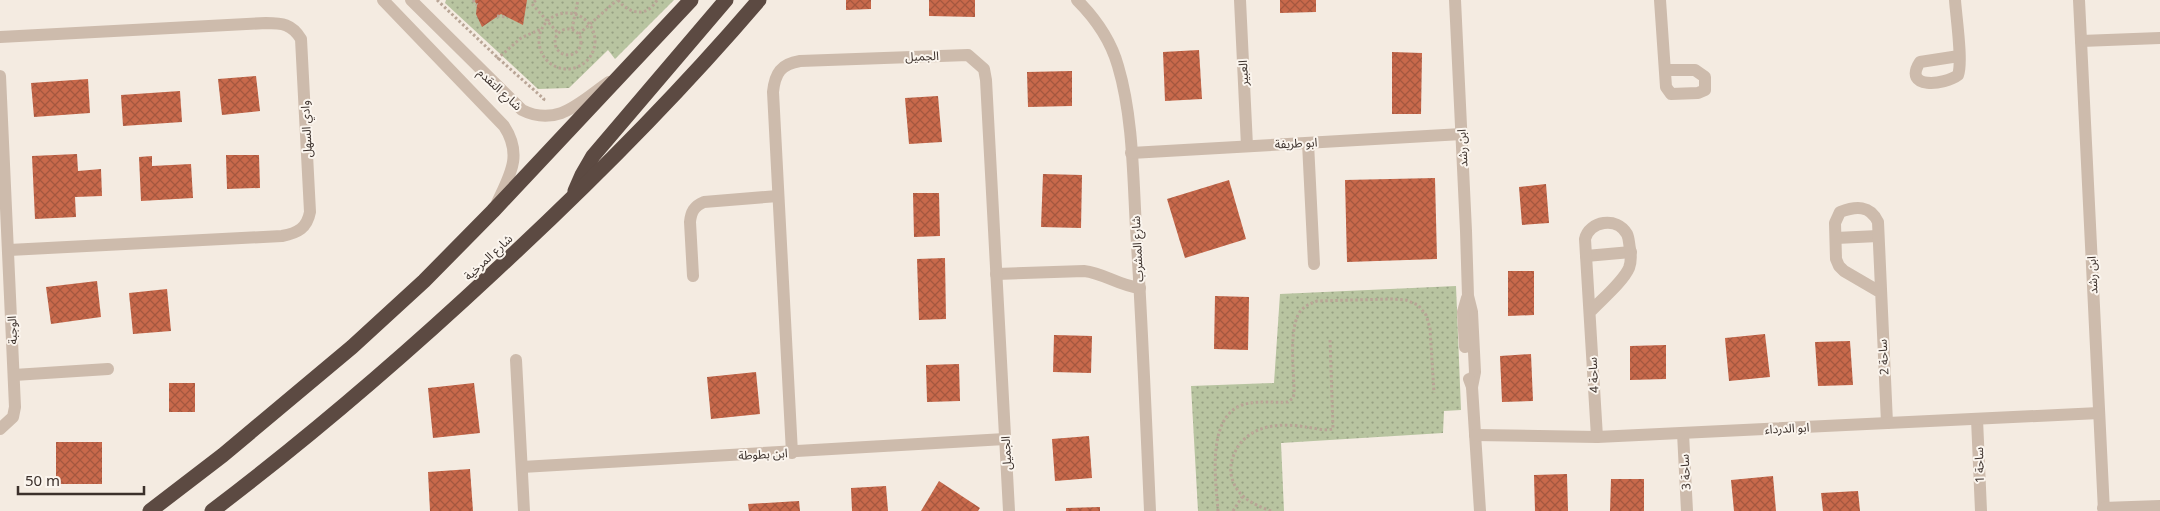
<svg xmlns="http://www.w3.org/2000/svg" width="2160" height="511" font-family="'Noto Sans','Noto Sans Arabic',sans-serif">
	<style>
		.grass { fill: url(#grass-dots) }
		.building { fill: url(#building-cross-hatch) }
		.lines { fill: none; stroke-linecap: round; stroke-linejoin: round }
		.path { stroke: #b9a596; stroke-width: 3; stroke-dasharray: 2.5 2.5; stroke-linecap: butt }
		.minor { stroke: #cdbbac; stroke-width: 12 }
		.highway { stroke: #5c4a42; stroke-width: 15 }
		.labels { text-anchor: middle; dominant-baseline: central; stroke-width: 4; stroke-linejoin: round; paint-order: stroke }
		.street-label { font-size: 12px; fill: #3b302b; stroke: #fbf5ee }
	</style>
	<defs>
		<pattern id="grass-dots" width="8" height="8" patternUnits="userSpaceOnUse" patternTransform="scale(1.25)"><rect width="8" height="8" fill="#b8c4a0"/><path d="M2 2h.1M6 6h.1" fill="none" stroke="#97a083" stroke-width="1.8" stroke-linecap="round"/></pattern>
		<pattern id="building-cross-hatch" width="8" height="8" patternUnits="userSpaceOnUse" patternTransform="scale(1.25)"><rect width="8" height="8" fill="#c8694b"/><path d="M0 0l8 8M0 8l8-8" fill="none" stroke="#a4573f"/></pattern>
	</defs>
	<rect width="100%" height="100%" fill="#f4ebe1"/>
	<g class="grass">
		<path d="M446 0H674L615 59 608 50 569 88 538 89 445 3Z"/>
		<path d="M1456 286 1461 410 1444 411 1443 433 1281 443 1284 511H1198L1191 386 1274 383 1280 294Z"/>
	</g>
	<g class="building">
		<path d="M474 0H527L523 25 501 14 482 27 476 14 477 5Z"/>
		<path d="M846 0H871V9L846 10Z"/>
		<path d="M929 0H975V17L929 16Z"/>
		<path d="M1280 0H1316V12L1280 13Z"/>
		<path d="M1199 50 1202 99 1165 101 1163 52Z"/>
		<path d="M1392 52 1422 53 1421 114H1392Z"/>
		<path d="M1072 71V106L1028 107 1027 72Z"/>
		<path d="M256 76 260 111 222 115 218 79Z"/>
		<path d="M88 79 90 113 34 117 31 83Z"/>
		<path d="M180 91 182 122 123 126 121 95Z"/>
		<path d="M938 96 942 142 909 144 905 98Z"/>
		<path d="M77 154 78 171 101 169 102 196 75 197 76 217 35 219 32 156Z"/>
		<path d="M226 155H259L260 188 227 189Z"/>
		<path d="M152 156V166L191 164 193 198 141 201 139 157Z"/>
		<path d="M1043 174 1082 175 1081 228 1041 227Z"/>
		<path d="M1435 178 1437 259 1347 262 1345 180Z"/>
		<path d="M1229 180 1246 239 1185 258 1167 199Z"/>
		<path d="M1546 184 1549 223 1522 225 1519 187Z"/>
		<path d="M913 193H939L940 236 914 237Z"/>
		<path d="M945 258 946 319 919 320 917 259Z"/>
		<path d="M1508 271H1534V315L1508 316Z"/>
		<path d="M97 281 101 317 51 324 46 287Z"/>
		<path d="M167 289 171 331 133 334 129 293Z"/>
		<path d="M1215 296 1249 297 1248 350 1214 349Z"/>
		<path d="M1765 334 1770 377 1729 381 1725 338Z"/>
		<path d="M1054 335 1092 336 1091 373 1053 372Z"/>
		<path d="M1850 341 1853 385 1818 386 1815 342Z"/>
		<path d="M1666 345V379L1630 380V346Z"/>
		<path d="M1531 354 1533 401 1502 402 1500 356Z"/>
		<path d="M959 364 960 401 927 402 926 365Z"/>
		<path d="M756 372 760 414 711 419 707 377Z"/>
		<rect x="169" y="383" width="26" height="29"/>
		<path d="M474 383 480 433 433 438 428 388Z"/>
		<path d="M1089 436 1092 478 1055 481 1052 439Z"/>
		<rect x="56" y="442" width="46" height="42"/>
		<path d="M470 469 473 511H430L428 472Z"/>
		<path d="M1567 474 1568 511H1535L1534 475Z"/>
		<path d="M1773 476 1776 511H1734L1731 480Z"/>
		<path d="M1611 479H1644V511H1610Z"/>
		<path d="M939 481 980 508 978 511H921Z"/>
		<path d="M886 486 888 511H852L851 488Z"/>
		<path d="M1858 491 1860 511H1823L1821 493Z"/>
		<path d="M799 501 800 511H749L748 504Z"/>
		<path d="M1100 507V511H1066V508Z"/>
	</g>
	<g class="lines">
		<g class="path">
			<path d="M437 0 498 58 544 99 543 101"/>
			<path d="M473 0 477 5"/>
			<path d="M618 0C629 14 647 18 657 0"/>
			<path d="M534 2 536 0"/>
			<path d="M532 4 558 33"/>
			<circle cx="567" cy="41" r="28"/>
			<path d="M497 16 507 17"/>
			<circle cx="568" cy="42" r="13"/>
			<path d="M572 29 578 0"/>
			<path d="M579 34 617 0"/>
			<path d="M497 59 521 38 541 29"/>
			<path d="M1218 511C1216 482 1206 418 1242 405 1257 400 1273 403 1288 402L1293 398 1294 394C1294 372 1289 334 1298 315 1302 307 1309 304 1317 301L1391 299 1406 300 1418 305 1426 315 1430 328 1434 393"/>
			<path d="M1233 511 1242 497"/>
			<path d="M1271 511C1252 504 1235 496 1231 474 1230 463 1233 454 1239 445 1255 424 1282 423 1306 427 1314 428 1324 431 1333 429L1330 338"/>
		</g>
		<g class="minor">
			<path d="M383 0 504 126C523 155 510 175 497 203"/>
			<path d="M411 0 522 110C558 128 581 101 609 82"/>
			<path d="M1077 0C1095 18 1111 41 1118 66 1133 116 1133 177 1136 228 1142 322 1146 417 1150 511"/>
			<path d="M1240 0 1247 146"/>
			<path d="M1455 0 1466 231 1468 296 1472 312 1475 372 1472 387"/>
			<path d="M1660 0 1666 87 1671 94 1698 93 1705 90V77L1695 70H1665"/>
			<path d="M1955 0C1956 16 1963 62 1958 75 1945 85 1902 90 1920 62L1959 56"/>
			<path d="M2079 0 2104 511"/>
			<path d="M0 37 266 23C282 23 292 24 301 39L310 212C307 228 298 233 282 236L9 250"/>
			<path d="M2081 41 2160 38"/>
			<path d="M0 76 15 407 13 417 0 429"/>
			<path d="M1308 143 1314 264"/>
			<path d="M1131 153 1462 134"/>
			<path d="M1836 238 1878 236"/>
			<path d="M1586 256 1631 252"/>
			<path d="M996 274 1084 271C1104 273 1119 286 1140 288"/>
			<path d="M693 276 690 222C691 212 694 206 704 202L778 196"/>
			<path d="M1880 292 1844 271 1839 266 1836 259 1835 223 1840 212C1856 206 1870 205 1878 222L1887 423"/>
			<path d="M1590 312C1600 301 1623 282 1629 268 1631 263 1631 255 1630 249 1629 244 1629 238 1627 234 1617 216 1589 221 1585 239L1597 437"/>
			<path d="M1465 347 1463 312 1467 298"/>
			<path d="M516 360 524 511"/>
			<path d="M14 375 108 369"/>
			<path d="M1469 379 1472 387 1480 511"/>
			<path d="M1977 419 1981 511"/>
			<path d="M1683 433 1687 511"/>
			<path d="M1475 435 1597 437 2099 413"/>
			<path d="M792 453 773 92C775 73 781 64 800 61L968 55 984 69 986 80 1009 511"/>
			<path d="M522 467 1005 439"/>
			<path d="M2103 508 2160 506"/>
		</g>
		<g class="highway">
			<path d="M575 191 582 175 593 156 726 0"/>
			<path d="M150 511 223 455 352 347 424 281 493 211 691 0"/>
			<path d="M212 511C311 436 405 355 495 271 588 185 677 96 759 0"/>
		</g>
	</g>
	<g class="labels">
		<g class="street-label">
			<text transform="translate(922 56) rotate(-2)">الجميل</text>
			<text transform="translate(1243 73) rotate(-93)">العبير</text>
			<text transform="translate(500 89) rotate(43)">شارع التقدم</text>
			<text transform="translate(306 129) rotate(-93)">وادي السهل</text>
			<text transform="translate(1296 143) rotate(-3)">ابو طريفة</text>
			<text transform="translate(1462 148) rotate(-93)">ابن رشد</text>
			<text transform="translate(1137 249) rotate(-93)">شارع المشرب</text>
			<text transform="translate(488 257) rotate(-43)">شارع المرخية</text>
			<text transform="translate(2092 275) rotate(-93)">ابن رشد</text>
			<text transform="translate(12 330) rotate(-92)">الوجبة</text>
			<text transform="translate(1883 357) rotate(-93)">ساحة 2</text>
			<text transform="translate(1593 375) rotate(-93)">ساحة 4</text>
			<text transform="translate(1787 428) rotate(-3)">ابو الدرداء</text>
			<text transform="translate(1006 453) rotate(-93)">الجميل</text>
			<text transform="translate(763 454) rotate(-3)">ابن بطوطة</text>
			<text transform="translate(1979 465) rotate(-92)">ساحة 1</text>
			<text transform="translate(1685 472) rotate(-93)">ساحة 3</text>
		</g>
	</g>
	<path d="M18 486v8h126v-8" fill="none" stroke="#3b302b" stroke-width="2.5"/>
	<text x="25" y="486" font-size="15" fill="#3b302b" stroke="#fbf5ee" stroke-width="4" paint-order="stroke">50 m</text>
</svg>
